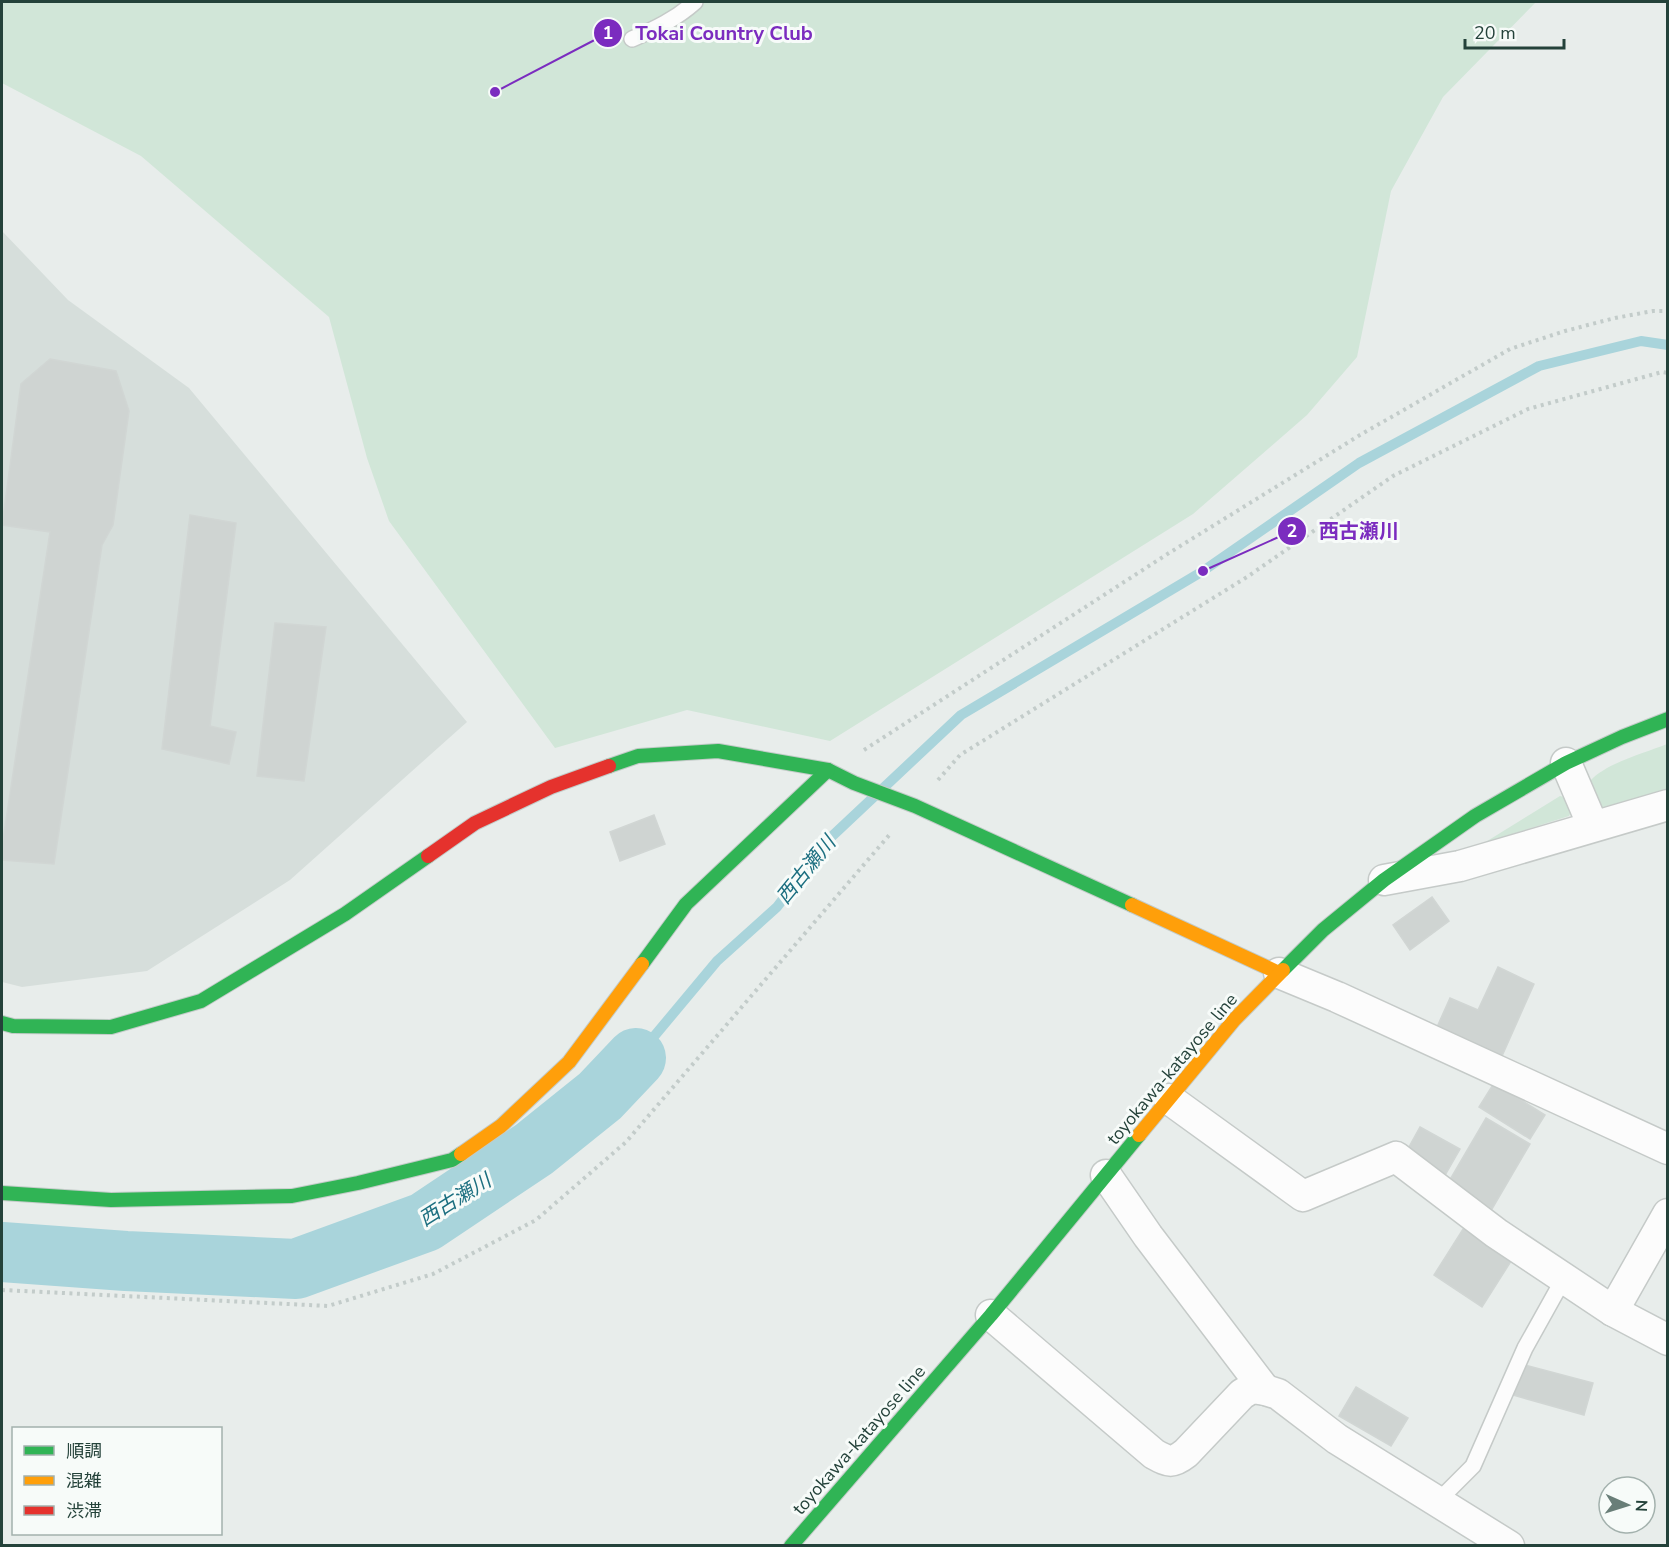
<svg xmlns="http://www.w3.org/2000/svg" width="1669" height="1547" font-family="'Nunito Sans','Noto Sans JP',sans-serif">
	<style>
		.built { fill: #d6dedb }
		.green { fill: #d1e6d8 }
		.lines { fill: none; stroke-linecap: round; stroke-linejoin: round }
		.stream { stroke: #a9d4db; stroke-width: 10 }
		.river { stroke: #a9d4db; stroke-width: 60 }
		.building { fill: #cfd4d2; stroke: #d1d6d4; stroke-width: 1.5 }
		.lane-casing { stroke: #c5cac8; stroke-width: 18 }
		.street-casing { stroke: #c5cac8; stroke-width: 33 }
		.fast-casing { stroke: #c3cbc8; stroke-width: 16 }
		.slow-casing { stroke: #c3cbc8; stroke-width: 16 }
		.jam-casing { stroke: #c3cbc8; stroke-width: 16 }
		.path { stroke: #c3ccca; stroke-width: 4; stroke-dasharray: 3 4.5; stroke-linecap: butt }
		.lane { stroke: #fcfcfc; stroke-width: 15 }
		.street { stroke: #fcfcfc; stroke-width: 30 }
		.fast { stroke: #30b455; stroke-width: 14 }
		.slow { stroke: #ff9f0a; stroke-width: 14 }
		.jam { stroke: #e5322d; stroke-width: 14 }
		.labels { text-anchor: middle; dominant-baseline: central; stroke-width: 6; stroke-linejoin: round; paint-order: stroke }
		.street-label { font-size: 18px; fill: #24423a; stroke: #f7fbf9 }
		.water-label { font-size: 20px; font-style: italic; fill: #1c6f80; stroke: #f7fbf9 }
		.leader { fill: none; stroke: #7b2cbf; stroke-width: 2 }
		.callout-dot { fill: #7b2cbf; stroke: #f7fbf9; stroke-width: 2 }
		.mark-label { font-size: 18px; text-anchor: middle; font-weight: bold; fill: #fff }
		.callout-label { font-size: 20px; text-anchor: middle; font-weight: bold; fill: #7b2cbf; stroke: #f7fbf9; stroke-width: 6; stroke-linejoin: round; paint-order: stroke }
	</style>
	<rect width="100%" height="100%" fill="#e8edeb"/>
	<path class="built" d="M2 231 68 300 189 388 467 722 290 880 147 971 22 987 2 982Z"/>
	<g class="green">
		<path d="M2 2H1536L1443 97 1391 191 1357 357 1307 415 1193 514 830 741 687 710 555 748 389 521 367 458 329 317 141 156 2 83Z"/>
		<path d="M1667 744V791L1612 807H1602L1594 802 1590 781C1606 763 1645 753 1667 744Z"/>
		<path d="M1560 796 1567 798 1572 810 1569 816 1484 843Z"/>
	</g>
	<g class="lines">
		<path class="stream" d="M636 1058 717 961 777 907 828 840 961 715 1203 571 1359 463 1539 366 1641 341 1668 345"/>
		<path class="river" d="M2 1252 126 1261 296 1269 425 1222 534 1149 600 1096 636 1058"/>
	</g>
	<g class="building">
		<path d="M50 359 116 371 129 411 113 525 102 545 54 864 2 860V846L50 532 2 525 21 384Z"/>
		<path d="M190 515 236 523 210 726 236 732 229 764 162 749Z"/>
		<path d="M275 623 326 627 304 781 257 776Z"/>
		<path d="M654 815 665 844 620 861 610 832Z"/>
		<path d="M1432 897 1449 921 1410 950 1393 925Z"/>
		<path d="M1498 967 1534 984 1502 1056 1437 1027 1450 998 1478 1010Z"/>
		<path d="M1494 1083 1545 1115 1530 1139 1479 1107Z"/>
		<path d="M1486 1118 1530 1144 1492 1209 1448 1183Z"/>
		<path d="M1420 1127 1460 1149 1444 1177 1404 1156Z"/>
		<path d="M1465 1226 1513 1258 1482 1307 1434 1275Z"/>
		<path d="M1521 1364 1593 1383 1584 1415 1513 1395Z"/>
		<path d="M1356 1387 1408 1418 1391 1446 1339 1416Z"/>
	</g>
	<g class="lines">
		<g class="lane-casing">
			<g id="lane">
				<path d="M632 39C655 29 676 19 695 2"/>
				<path d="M1438 1501 1473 1466 1525 1348 1564 1278"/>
			</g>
		</g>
		<g class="street-casing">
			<g id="street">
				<path d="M1566 763 1593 826"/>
				<path d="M1384 880 1460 866 1668 805"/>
				<path d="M1279 973 1337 997 1668 1149"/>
				<path d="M1169 1099 1303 1196 1396 1157 1496 1233 1613 1311 1668 1340"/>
				<path d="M1106 1175 1148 1236 1265 1390"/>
				<path d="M1613 1311 1668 1214"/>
				<path d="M991 1315 1154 1454C1169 1462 1172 1464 1186 1453L1242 1394 1252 1388 1265 1390 1278 1394 1337 1439 1509 1546"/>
			</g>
		</g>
		<g class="fast-casing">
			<g id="fast">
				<path d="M609 766 638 756 718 751 828 770 854 783 915 806 1132 905"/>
				<path d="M642 964 686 904 828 770"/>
				<path d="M1283 970 1323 930 1384 880 1475 816 1566 763 1622 737 1668 719"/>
				<path d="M2 1023 13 1026 111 1027 201 1001 345 914 428 856"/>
				<path d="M2 1193 111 1200 292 1196 358 1183 452 1160 461 1154"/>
				<path d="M791 1546 991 1315 1139 1135"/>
			</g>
		</g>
		<g class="slow-casing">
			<g id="slow">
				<path d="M1132 905 1279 973"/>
				<path d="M1139 1135 1234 1020 1283 970"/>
				<path d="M461 1154 501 1126 569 1062 642 964"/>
			</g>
		</g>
		<g class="jam-casing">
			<path id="jam" d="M428 856 475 823 551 787 609 766"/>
		</g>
		<g class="path">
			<path d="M864 750 1169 553 1360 435 1510 349 1565 331 1615 318 1653 311H1668"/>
			<path d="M938 780 960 755 1247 577 1393 476 1528 409 1662 372 1668 373"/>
			<path d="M2 1290 328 1306 433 1274 536 1220 626 1142 891 833"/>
		</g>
		<use href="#lane" class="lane"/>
		<use href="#street" class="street"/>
		<use href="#fast" class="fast"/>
		<use href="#slow" class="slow"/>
		<use href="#jam" class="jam"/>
	</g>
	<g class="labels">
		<g class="street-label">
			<text transform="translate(1172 1069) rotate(-50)">toyokawa-katayose line</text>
			<text transform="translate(859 1440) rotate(-49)">toyokawa-katayose line</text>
		</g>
		<g class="water-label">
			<text transform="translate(806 870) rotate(-51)">西古瀬川</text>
			<text transform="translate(455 1200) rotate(-32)">西古瀬川</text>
		</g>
	</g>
	<path class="leader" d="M495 92L608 33M1203 571L1292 531"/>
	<g class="callout-dot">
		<circle cx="495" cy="92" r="6"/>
		<circle cx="1203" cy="571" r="6"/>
		<circle cx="608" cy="33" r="15"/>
		<circle cx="1292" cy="531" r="15"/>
	</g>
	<g class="mark-label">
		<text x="608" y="39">1</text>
		<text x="1292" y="537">2</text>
	</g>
	<g class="callout-label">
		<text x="724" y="40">Tokai Country Club</text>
		<text x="1359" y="538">西古瀬川</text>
	</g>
	<rect width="1669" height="1547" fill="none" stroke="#24423a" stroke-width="6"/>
	<rect x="12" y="1427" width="210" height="108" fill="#f7fbf9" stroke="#a3b1ad" stroke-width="1.5"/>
	<rect x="24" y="1446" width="30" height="9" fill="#30b455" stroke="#a3b1ad" stroke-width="1.5"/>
	<text x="66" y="1457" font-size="18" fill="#24423a">順調</text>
	<rect x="24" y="1476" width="30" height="9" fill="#ff9f0a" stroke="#a3b1ad" stroke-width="1.5"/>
	<text x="66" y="1487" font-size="18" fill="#24423a">混雑</text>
	<rect x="24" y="1506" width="30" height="9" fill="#e5322d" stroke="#a3b1ad" stroke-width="1.5"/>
	<text x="66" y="1517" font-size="18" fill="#24423a">渋滞</text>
	<g transform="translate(1627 1505) rotate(93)"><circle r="28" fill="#f7fbf9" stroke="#a3b1ad" stroke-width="1.5"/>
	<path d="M0-4.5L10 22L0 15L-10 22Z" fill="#697e78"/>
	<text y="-9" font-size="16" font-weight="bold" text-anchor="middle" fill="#24423a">N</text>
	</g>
	<path d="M1465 39v9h99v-9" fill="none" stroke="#24423a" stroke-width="3"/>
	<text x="1474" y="39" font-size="18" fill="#24423a" stroke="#f7fbf9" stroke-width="4.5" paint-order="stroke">20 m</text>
</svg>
